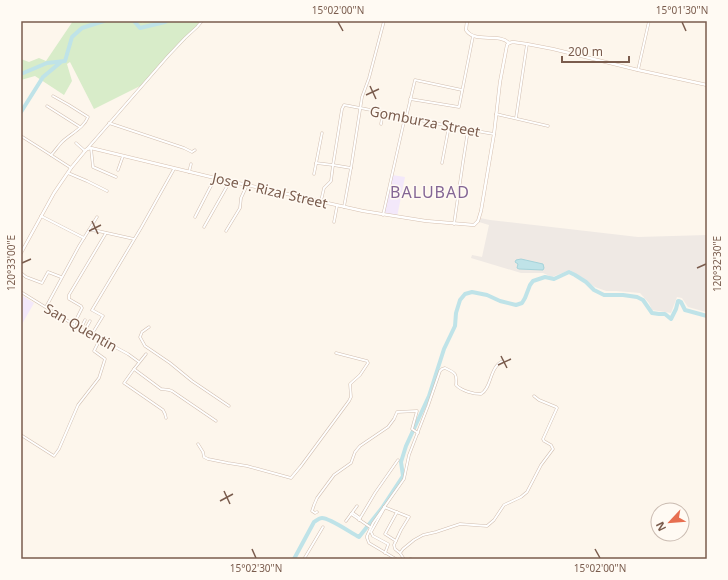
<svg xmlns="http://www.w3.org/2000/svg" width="728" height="580" font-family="'Noto Sans',sans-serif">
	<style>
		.industrial { fill: #efe9e4 }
		.education { fill: #f3e8fa }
		.green { fill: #d8ecc9 }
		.water { fill: #bfe3e8; stroke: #a5d3da }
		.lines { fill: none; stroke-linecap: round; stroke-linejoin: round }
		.river { stroke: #bfe3e8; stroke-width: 4 }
		.street-casing { stroke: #d1beb0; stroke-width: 3 }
		.secondary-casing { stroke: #d6c0b0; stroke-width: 3.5 }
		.street { stroke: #fff; stroke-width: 2 }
		.secondary { stroke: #fff; stroke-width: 2.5 }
		.ticks { fill: none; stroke: #7a5c4d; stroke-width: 1.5 }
		.labels { text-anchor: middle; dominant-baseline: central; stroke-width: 3; stroke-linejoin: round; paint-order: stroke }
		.street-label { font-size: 14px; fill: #7a5c4d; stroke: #fffaf3 }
		.quarter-label { font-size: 16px; letter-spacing: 1px; fill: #846695; stroke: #fffaf3 }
		.neatline { fill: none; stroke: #7a5c4d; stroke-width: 1.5 }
		.ticks-label { font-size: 10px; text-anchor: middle; fill: #7a5c4d }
	</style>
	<rect width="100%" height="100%" fill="#fdf6ec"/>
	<path class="industrial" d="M480 218 490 220 638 237 707 235V311L706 312 688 307 682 298 677 297 671 313 652 310 649 303 640 293 616 291H606L595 287 570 270 552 277 543 273H521L471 258 472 255 482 257 489 225 479 222Z"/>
	<g class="education">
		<path d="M392 175 405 177 397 217 383 214Z"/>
		<path d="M21 295 34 303 21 326Z"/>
	</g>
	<path class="green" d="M73 21H141L143 23 144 21H201L198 26 142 85 94 109 70 62 67 64 72 81 64 95 35 76 21 80V59L29 62 39 58 46 61Z"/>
	<path class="water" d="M521 259 543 264 544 268 543 270 519 269 517 268 518 264 515 262 516 260Z"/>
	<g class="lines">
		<g class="river">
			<path d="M134 21 140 28 165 22 167 21"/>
			<path d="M21 74 47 63 65 61 72 37 82 28 104 21"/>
			<path d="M21 112 43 77 61 62"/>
			<path d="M294 559 314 522C316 521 319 518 322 518 330 518 351 533 359 537L382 508 403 476 401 462 406 446 429 396 444 349 455 326 456 313 460 300 465 294 472 292 487 295 500 301 516 305 522 303 525 298 530 285 533 281 545 277 554 279 569 272 575 275 586 282 594 290 604 295H623L637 297 643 300 652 313 659 314H665L671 319 676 309 678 301H679L681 302 685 310 707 316"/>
		</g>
		<g class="street-casing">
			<g id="street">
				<path d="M638 70 649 21"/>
				<path d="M410 99 459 107 473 36"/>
				<path d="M47 106 80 127"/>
				<path d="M496 114 548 126"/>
				<path d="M406 118 415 80 462 90"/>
				<path d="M516 118 527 44"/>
				<path d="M109 123 184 148 192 152 195 150"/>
				<path d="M381 124 383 112"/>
				<path d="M21 136 40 148 71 168"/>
				<path d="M76 143 85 151"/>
				<path d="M91 148 93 167 116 177"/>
				<path d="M87 149 168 56 185 38 197 27 202 21"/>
				<path d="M51 155C55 151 58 146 62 142 70 134 84 128 88 117L69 105 53 96"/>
				<path d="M316 163 333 165 342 109 344 105C394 114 444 126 494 134"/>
				<path d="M442 163 449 126"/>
				<path d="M118 170 123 156"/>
				<path d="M189 172 191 164"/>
				<path d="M68 173 87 181 107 191"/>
				<path d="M314 174 322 133"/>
				<path d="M321 201 324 188 331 181 333 165 351 168"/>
				<path d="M344 207 351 168 362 97 369 78 384 21"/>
				<path d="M383 215 405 117"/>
				<path d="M41 216 84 238"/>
				<path d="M195 217 215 178"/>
				<path d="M334 222 337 206"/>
				<path d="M454 224 463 162 468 130"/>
				<path d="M204 227 230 181"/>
				<path d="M89 230 98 231 134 239"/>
				<path d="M226 231 240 208 241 198 247 185"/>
				<path d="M21 273 26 277 42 283 48 272 61 277"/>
				<path d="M21 292 76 326 128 354 139 362"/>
				<path d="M46 307 79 246 97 217"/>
				<path d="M74 324 82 308 81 306 69 299V295L106 233"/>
				<path d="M149 327 142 332 140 337 145 346 170 363 192 381 229 406"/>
				<path d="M81 328 85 320"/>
				<path d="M85 330 90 321"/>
				<path d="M92 334 103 316 92 310 141 228 174 169"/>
				<path d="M146 354 134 369 124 383 163 410 165 414 166 418"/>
				<path d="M134 369 161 389C165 390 168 389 172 391L216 421"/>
				<path d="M21 435 54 456 59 449 78 405 99 378 105 359 94 351 100 339"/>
				<path d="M198 444 203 452 204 457 208 459 228 463 247 466 291 478 301 466 349 401 351 397 350 384 360 375 368 363 367 361 336 353"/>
				<path d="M384 507 409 517 401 530 394 545 395 549 400 553"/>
				<path d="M317 512 315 513 312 511 314 505 317 498 334 475 351 463 355 452 360 446 388 427 394 419 397 412 417 411 412 429 418 433"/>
				<path d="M353 513 360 518"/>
				<path d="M351 514 370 527"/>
				<path d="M359 520 375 493 398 460"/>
				<path d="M346 521 357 506"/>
				<path d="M396 541 385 534 397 512"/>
				<path d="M385 553 388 545V544L373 536 371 532 385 507"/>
				<path d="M304 559 323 527"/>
				<path d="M396 559 369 543 367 538V536L373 523 404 479 409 455 428 406 440 371 442 369 445 368C456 373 457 374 456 385 462 391 473 394 481 394 492 388 489 367 503 361"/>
				<path d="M404 559 400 553 403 549 414 540 423 535 436 532 460 524 487 526 494 520 504 505 521 497 527 492 541 465 553 449 551 445 544 441 543 439 557 408 556 407 539 400 534 396"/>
				<path d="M410 559H411"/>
			</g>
		</g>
		<g class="secondary-casing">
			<g id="secondary">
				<path d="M467 21 466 30C475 44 498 32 509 43"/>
				<path d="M509 43 513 42 527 44 553 49 638 70 707 85"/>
				<path d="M21 253 54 193 71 168 85 151 87 149 91 148 215 178 247 185 363 211 426 221 474 225 478 221 481 211 494 134 500 82 507 45 509 43"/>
			</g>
		</g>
		<use href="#street" class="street"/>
		<use href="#secondary" class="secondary"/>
	</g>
	<path class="ticks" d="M338 22 343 31M682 22 686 31M370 86 376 99M366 95 379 89M92 221 98 234M89 231 101 225M22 263 31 259M697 268 706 264M501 356 507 368M498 365 511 359M224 491 230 504M220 501 233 494M252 549 256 558M595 549 600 558"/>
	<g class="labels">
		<g class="street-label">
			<text transform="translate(425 121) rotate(11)">Gomburza Street</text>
			<text transform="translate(270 190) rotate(13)">Jose P. Rizal Street</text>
			<text transform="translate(81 327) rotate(30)">San Quentin</text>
		</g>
		<g class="quarter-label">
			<text x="430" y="192">BALUBAD</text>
		</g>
	</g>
	<rect width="728" height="580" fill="none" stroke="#fffaf3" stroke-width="44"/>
	<g transform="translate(670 522) rotate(244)"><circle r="19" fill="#fffaf3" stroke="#cabbb1"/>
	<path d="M0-3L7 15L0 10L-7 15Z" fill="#e76f51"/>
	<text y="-6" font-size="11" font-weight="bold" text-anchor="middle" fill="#7a5c4d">N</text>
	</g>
	<path d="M562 56v6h67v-6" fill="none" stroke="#7a5c4d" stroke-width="2"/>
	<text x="568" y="56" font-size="12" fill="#7a5c4d" stroke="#fffaf3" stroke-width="3" paint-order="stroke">200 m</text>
	<rect x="22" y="22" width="684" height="536" class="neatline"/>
	<g class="ticks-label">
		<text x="338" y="14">15°02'00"N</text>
		<text x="682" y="14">15°01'30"N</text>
		<text transform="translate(11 263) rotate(-90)" y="4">120°33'00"E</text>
		<text transform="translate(717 264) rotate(-90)" y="4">120°32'30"E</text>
		<text x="256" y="572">15°02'30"N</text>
		<text x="600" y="572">15°02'00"N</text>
	</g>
</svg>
